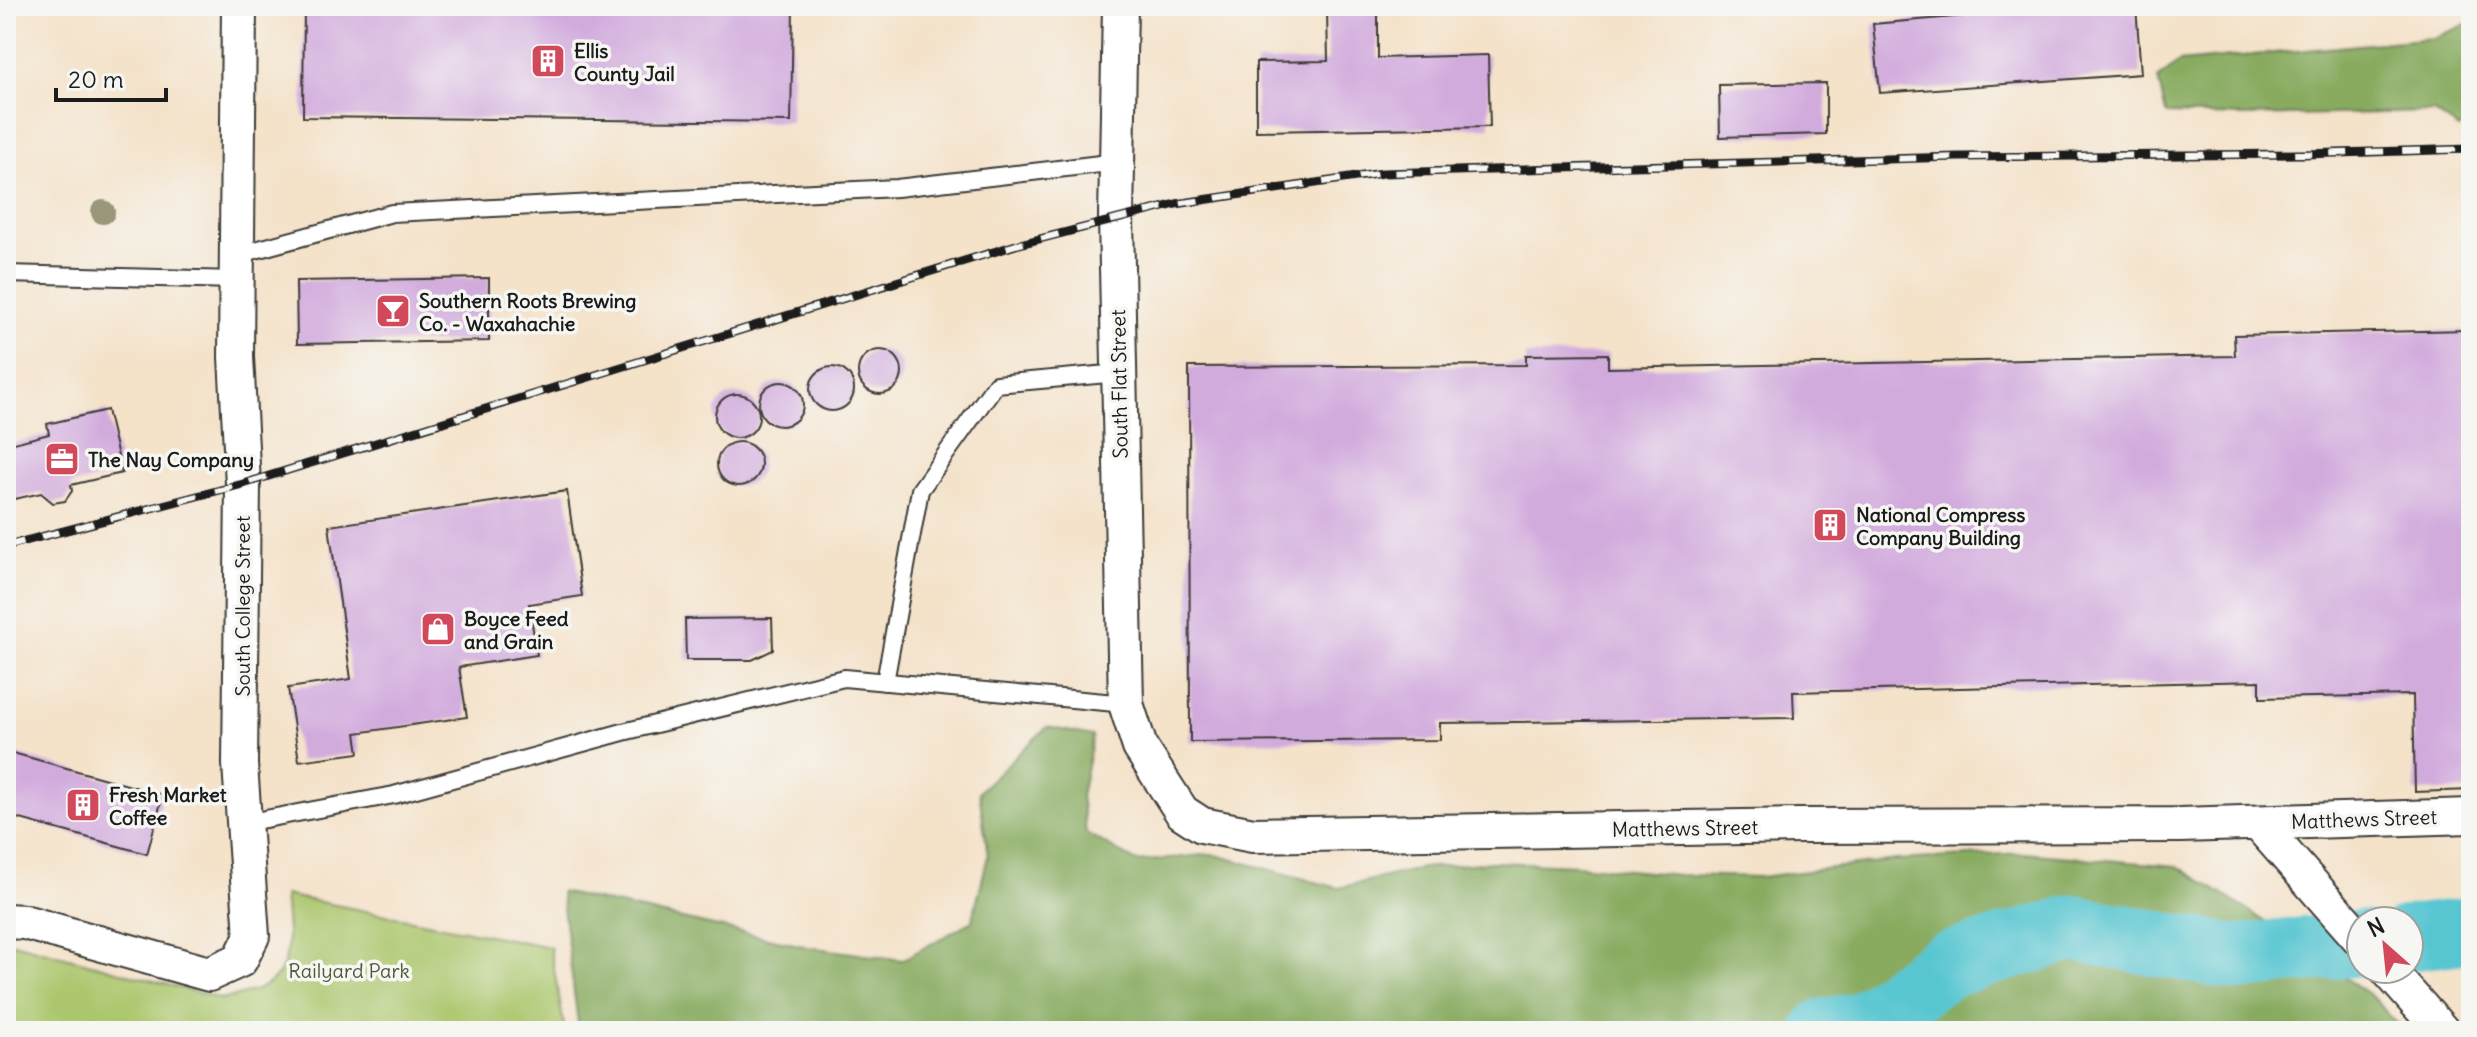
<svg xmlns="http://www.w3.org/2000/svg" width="2477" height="1037" font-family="Delius,sans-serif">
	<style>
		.green { fill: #abc66c; stroke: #647144; stroke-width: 2 }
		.forest { fill: #88ab60; stroke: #52643e; stroke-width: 2 }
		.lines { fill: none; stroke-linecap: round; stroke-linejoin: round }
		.river { stroke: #59c6d1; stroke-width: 66 }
		.building { fill: #d2abdd }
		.service-casing { stroke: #3c3a36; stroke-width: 20 }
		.minor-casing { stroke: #3c3a36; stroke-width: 38 }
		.service { stroke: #fff; stroke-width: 16 }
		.minor { stroke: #fff; stroke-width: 34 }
		.rail-casing { stroke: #1c1c1c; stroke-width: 9 }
		.rail { stroke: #f6f6f2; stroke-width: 6; stroke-dasharray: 18; stroke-linecap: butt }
		.tree { fill: #999679 }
		.labels { text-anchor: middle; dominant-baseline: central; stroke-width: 7; stroke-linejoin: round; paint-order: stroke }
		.poi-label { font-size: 20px; font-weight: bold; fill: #1c1c1c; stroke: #f6f6f2; text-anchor: start }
		.street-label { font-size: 20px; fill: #1c1c1c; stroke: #f6f6f2 }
		.park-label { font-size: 20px; fill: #4e5838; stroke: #f6f6f2 }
	</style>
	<rect width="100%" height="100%" fill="#f6f6f2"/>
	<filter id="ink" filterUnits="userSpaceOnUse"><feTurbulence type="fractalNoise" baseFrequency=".0125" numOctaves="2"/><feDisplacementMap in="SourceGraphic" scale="16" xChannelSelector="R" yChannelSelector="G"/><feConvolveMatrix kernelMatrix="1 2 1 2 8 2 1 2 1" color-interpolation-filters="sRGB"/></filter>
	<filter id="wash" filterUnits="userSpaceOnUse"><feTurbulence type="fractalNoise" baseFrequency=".006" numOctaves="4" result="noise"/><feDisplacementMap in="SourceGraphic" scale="32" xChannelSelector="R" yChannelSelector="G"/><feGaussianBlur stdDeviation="1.8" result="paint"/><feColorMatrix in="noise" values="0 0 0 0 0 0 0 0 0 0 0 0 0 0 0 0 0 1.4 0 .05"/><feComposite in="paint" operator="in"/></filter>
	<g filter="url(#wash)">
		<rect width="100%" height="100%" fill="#f4e2c9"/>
		<path class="green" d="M284 895 550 947 565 1031H6V941L221 999C296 987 290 959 284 895Z"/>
		<g class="forest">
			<path d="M2471 23V120L2459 129 2434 112 2246 116 2166 114 2158 79 2179 62 2433 38Z"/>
			<path d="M1047 727 1093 736 1081 796 1086 833 1137 862 1212 854 1338 888 1422 868 1492 862 1578 865 1679 875 1760 877 1896 860 2023 853 2177 866 2254 914 2371 996 2404 1031H579L561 892 808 947 902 960 972 921 988 856 979 791Z"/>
		</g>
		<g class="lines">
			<g class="river">
				<path d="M2409 938 2471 930"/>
				<path d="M1825 1031 1861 1025 1945 966 2073 928 2236 958 2361 943"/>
			</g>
		</g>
		<g id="blocks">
			<g class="building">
				<path d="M304 6H793L791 122 303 117Z"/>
				<path d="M1976 6H2027L2028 13 2101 6H2136L2141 74 1880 93 1873 24 1976 15Z"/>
				<path d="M1378 9V58L1488 55 1490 127 1256 131V62L1328 61 1327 10Z"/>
				<path d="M1826 83V134L1720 137 1719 85Z"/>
				<path d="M489 278V341L297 344 296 281Z"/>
				<path d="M2471 330V790L2415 792 2413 695 2260 698V681L1793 692 1794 718 1440 723V740L1190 742 1189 367 1526 365V355L1608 354V368L2235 356 2234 335Z"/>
				<circle cx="880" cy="372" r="22"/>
				<circle cx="832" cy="389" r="22"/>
				<circle cx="781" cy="404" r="22"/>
				<circle cx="737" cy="416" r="22"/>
				<path d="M107 410 122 473 71 485 72 491 65 501 53 503 41 493 6 501V445L49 434 47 424Z"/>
				<circle cx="739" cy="464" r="22"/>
				<path d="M567 491 582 596 529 604 537 655 459 667 467 717 356 733 359 753 299 761 288 688 351 679 329 526Z"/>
				<path d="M772 618 773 650 752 660H686L685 619Z"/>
				<path d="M6 751 163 795 147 854 6 815Z"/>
			</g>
		</g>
	</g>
	<g filter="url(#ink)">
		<use href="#blocks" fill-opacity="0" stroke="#3c3a36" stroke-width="2"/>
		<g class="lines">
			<g class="service-casing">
				<g id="service">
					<path d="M237 255 392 213 897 188 1117 162"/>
					<path d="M6 274 236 280"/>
					<path d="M885 682 920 490 996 384 1119 373"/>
					<path d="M244 823 394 795 623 732 844 678 1126 704"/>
				</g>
			</g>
			<g class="minor-casing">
				<g id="minor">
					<path d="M1120 6 1116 218 1126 704 1140 747 1182 812 1202 825 1253 835 1800 826 2180 825 2471 816"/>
					<path d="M2258 823 2361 940"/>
					<path d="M6 921 24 922 209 974 240 960 252 936 240 764 243 484 236 357 239 6"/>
					<path d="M2387 969 2442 1031"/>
				</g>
			</g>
			<use href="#service" class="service"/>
			<use href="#minor" class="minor"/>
			<g class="rail-casing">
				<path id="rail" d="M6 546 243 484 1016 245 1176 204 1383 173 1958 157 2303 154 2471 149"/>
			</g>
			<use href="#rail" class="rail"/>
		</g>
		<circle class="tree" cx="103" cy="212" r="12"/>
	</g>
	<defs>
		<g id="building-square" transform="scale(1.8)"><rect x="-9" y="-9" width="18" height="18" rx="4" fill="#d1495b" stroke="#f6f6f2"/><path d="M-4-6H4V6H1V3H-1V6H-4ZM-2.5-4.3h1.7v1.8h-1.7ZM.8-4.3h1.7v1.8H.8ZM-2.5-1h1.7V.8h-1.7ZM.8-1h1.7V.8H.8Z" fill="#fff"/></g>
		<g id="bar-square" transform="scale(1.8)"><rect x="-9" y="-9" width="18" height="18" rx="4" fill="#d1495b" stroke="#f6f6f2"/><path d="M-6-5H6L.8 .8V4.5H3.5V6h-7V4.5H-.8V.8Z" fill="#fff"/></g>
		<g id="office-square" transform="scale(1.8)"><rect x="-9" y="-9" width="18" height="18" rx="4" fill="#d1495b" stroke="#f6f6f2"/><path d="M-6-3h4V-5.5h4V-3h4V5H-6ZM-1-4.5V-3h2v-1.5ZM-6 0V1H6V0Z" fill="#fff"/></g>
		<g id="shop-square" transform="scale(1.8)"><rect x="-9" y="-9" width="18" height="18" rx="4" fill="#d1495b" stroke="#f6f6f2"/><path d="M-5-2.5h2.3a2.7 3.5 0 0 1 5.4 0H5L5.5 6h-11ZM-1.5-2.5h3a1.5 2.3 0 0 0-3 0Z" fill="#fff"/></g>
	</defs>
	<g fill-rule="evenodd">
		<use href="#building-square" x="548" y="61"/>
		<use href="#bar-square" x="393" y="311"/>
		<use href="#office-square" x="62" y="459"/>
		<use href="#building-square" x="1830" y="525"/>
		<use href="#shop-square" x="438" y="629"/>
		<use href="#building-square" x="83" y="805"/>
	</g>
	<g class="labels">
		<g class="poi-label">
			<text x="574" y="50">Ellis<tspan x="574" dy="23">County Jail</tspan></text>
			<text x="419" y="300">Southern Roots Brewing<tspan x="419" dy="23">Co. - Waxahachie</tspan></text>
			<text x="88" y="459">The Nay Company</text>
			<text x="1856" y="514">National Compress<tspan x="1856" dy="23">Company Building</tspan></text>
			<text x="464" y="618">Boyce Feed<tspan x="464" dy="23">and Grain</tspan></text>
			<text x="109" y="794">Fresh Market<tspan x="109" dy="23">Coffee</tspan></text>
		</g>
		<g class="street-label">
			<text transform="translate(1119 384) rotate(-91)">South Flat Street</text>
			<text transform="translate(242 606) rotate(-90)">South College Street</text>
			<text transform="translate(2364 819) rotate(-2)">Matthews Street</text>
			<text transform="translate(1685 828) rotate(-1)">Matthews Street</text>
		</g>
		<g class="park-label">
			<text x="349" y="970">Railyard Park</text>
		</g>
	</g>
	<rect width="2477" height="1037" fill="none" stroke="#f6f6f2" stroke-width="32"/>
	<g transform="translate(2385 945) rotate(333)"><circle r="38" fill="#f6f6f2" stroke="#9f9f9c" stroke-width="2"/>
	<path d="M0-6L14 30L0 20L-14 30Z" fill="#d1495b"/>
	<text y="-12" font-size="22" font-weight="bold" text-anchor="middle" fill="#1c1c1c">N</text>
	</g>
	<path d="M56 88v12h110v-12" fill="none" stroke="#1c1c1c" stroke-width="4"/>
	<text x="68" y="88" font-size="24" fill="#1c1c1c" stroke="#f6f6f2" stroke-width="6" paint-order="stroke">20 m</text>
</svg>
